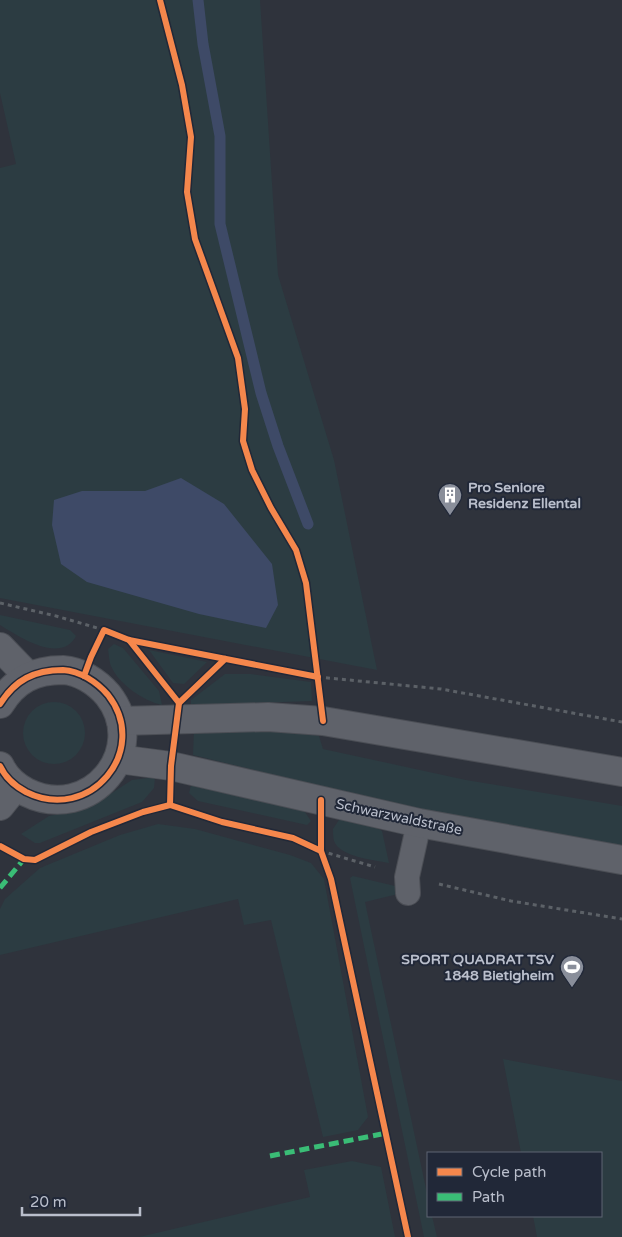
<svg xmlns="http://www.w3.org/2000/svg" width="622" height="1237" font-family="'Varela Round',sans-serif">
	<style>
		.green { fill: #2c3c42 }
		.water { fill: #3e4a67 }
		.lines { fill: none; stroke-linecap: round; stroke-linejoin: round }
		.stream { stroke: #3e4a67; stroke-width: 11 }
		.lane-casing { stroke: #4b4e55; stroke-width: 26 }
		.street-casing { stroke: #4b4e55; stroke-width: 30 }
		.path { stroke: #5c6167; stroke-width: 3; stroke-dasharray: 4 4; stroke-linecap: butt }
		.lane { stroke: #5f626a; stroke-width: 24 }
		.street { stroke: #5f626a; stroke-width: 28 }
		.quiet { stroke: #3abd76; stroke-width: 5; stroke-dasharray: 10 5; stroke-linecap: butt }
		.cycleway-casing { stroke: #212838; stroke-width: 9 }
		.cycleway { stroke: #f5874c; stroke-width: 6 }
		.labels { text-anchor: middle; dominant-baseline: central; stroke-width: 4; stroke-linejoin: round; paint-order: stroke }
		.poi-label { font-size: 14px; font-weight: bold; fill: #babfcc; stroke: #212838; text-anchor: start }
		.street-label { font-size: 14px; fill: #babfcc; stroke: #212838 }
	</style>
	<rect width="100%" height="100%" fill="#2f333c"/>
	<g class="green">
		<path d="M0 0H260L278 275 334 460 377 670 0 598V168L16 164 0 93Z"/>
		<path d="M0 615 70 630 76 636C61 665 18 636 0 625Z"/>
		<path d="M114 644 123 648 159 691 162 705C144 701 120 685 112 668 109 663 109 655 108 649Z"/>
		<path d="M149 650 207 662 184 684 173 683Z"/>
		<path d="M225 674H251L311 682 312 701 191 705V700Z"/>
		<circle cx="54" cy="733" r="31"/>
		<path d="M194 728 277 729 319 736 323 749 466 780 622 806V848L433 814 193 755Z"/>
		<path d="M155 777 154 788 142 802 40 843H35L21 834 49 816 78 810 98 802 132 780Z"/>
		<path d="M192 781 303 809 311 821 307 825 198 801 189 793Z"/>
		<path d="M347 819 373 825 382 831 389 863C374 860 340 857 334 841 333 837 333 833 333 829L339 820Z"/>
		<path d="M158 824 195 829 290 855 311 863 324 879 368 1117 358 1130 323 1137 271 920 244 925 238 899 0 955V909L5 899 40 868 120 835Z"/>
		<path d="M353 876 395 886 398 894 365 902 428 1198V1216H432L437 1237H424L350 878Z"/>
		<path d="M503 1059 622 1081V1237H537L533 1216H601V1153H521Z"/>
		<path d="M352 1161 381 1167 395 1237H139L310 1197 304 1170Z"/>
	</g>
	<path class="water" d="M181 478 224 504 272 564 278 605 266 628 199 614 87 582 61 564 52 525 54 500 82 491H145Z"/>
	<g class="lines">
		<path class="stream" d="M198 0 203 44 220 136V224L261 393 278 446 308 524"/>
		<g class="lane-casing">
			<path id="lane" d="M408 893 407 877 419 823"/>
		</g>
		<g class="street-casing">
			<g id="street">
				<path d="M0 647 28 676"/>
				<path d="M0 704C15 680 34 670 63 670 80 671 97 682 108 695 151 750 90 824 26 792 15 786 5 777 0 766"/>
				<path d="M121 721 268 717 323 721 622 772"/>
				<path d="M118 759 171 766 419 823 622 860"/>
				<path d="M0 806 16 786"/>
			</g>
		</g>
		<g class="path">
			<path d="M0 603 56 616 104 630"/>
			<path d="M318 677 441 689 622 722"/>
			<path d="M321 851 375 867"/>
			<path d="M439 884 511 901 622 919"/>
		</g>
		<use href="#lane" class="lane"/>
		<use href="#street" class="street"/>
		<g class="quiet">
			<path d="M0 888 24 859"/>
			<path d="M270 1156 387 1133"/>
		</g>
		<g class="cycleway-casing">
			<g id="cycleway">
				<path d="M160 0 182 85 191 137 187 192 195 239 238 358 245 409 243 441 252 470 271 508 296 550 306 583 323 721"/>
				<path d="M129 640 179 703"/>
				<path d="M84 676 91 657 104 630 129 640 318 677"/>
				<path d="M0 704C15 680 34 670 63 670 80 671 97 682 108 695 151 750 90 824 26 792 15 786 5 777 0 766"/>
				<path d="M321 800V851L331 879 408 1237"/>
				<path d="M170 805 171 766 179 703 225 659"/>
				<path d="M0 846 24 859 35 860 91 832 143 812 170 805 222 822 293 838 321 851"/>
			</g>
		</g>
		<use href="#cycleway" class="cycleway"/>
	</g>
	<defs>
		<g id="building-pin" transform="scale(1.25)"><path d="M0 17L-7.5 6A9.5 9.5 0 1 1 7.5 6Z" fill="#898e9a" stroke="#212838"/><path d="M-4-6H4V6H1V3H-1V6H-4ZM-2.5-4.3h1.7v1.8h-1.7ZM.8-4.3h1.7v1.8H.8ZM-2.5-1h1.7V.8h-1.7ZM.8-1h1.7V.8H.8Z" fill="#fff"/></g>
		<g id="stadium-pin" transform="scale(1.25)"><path d="M0 17L-7.5 6A9.5 9.5 0 1 1 7.5 6Z" fill="#898e9a" stroke="#212838"/><path d="M0-5a6.5 5 0 1 0 0 10a6.5 5 0 1 0 0-10ZM-3.5-1.8h7v3.6h-7Z" fill="#fff"/></g>
	</defs>
	<g fill-rule="evenodd">
		<use href="#building-pin" x="450" y="495"/>
		<use href="#stadium-pin" x="572" y="967"/>
	</g>
	<g class="labels">
		<g class="poi-label">
			<text x="468" y="487">Pro Seniore<tspan x="468" dy="16">Residenz Ellental</tspan></text>
			<text x="554" y="959" text-anchor="end">SPORT QUADRAT TSV<tspan x="554" dy="16">1848 Bietigheim</tspan></text>
		</g>
		<g class="street-label">
			<text transform="translate(399 817) rotate(12)">Schwarzwaldstraße</text>
		</g>
	</g>
	<rect x="427" y="1152" width="175" height="65" fill="#212838" stroke="#5e6473"/>
	<rect x="437" y="1168" width="25" height="8" fill="#f5874c" stroke="#5e6473"/>
	<text x="472" y="1177" font-size="15" fill="#babfcc">Cycle path</text>
	<rect x="437" y="1193" width="25" height="8" fill="#3abd76" stroke="#5e6473"/>
	<text x="472" y="1202" font-size="15" fill="#babfcc">Path</text>
	<path d="M22 1207v8h118v-8" fill="none" stroke="#babfcc" stroke-width="2.5"/>
	<text x="30" y="1207" font-size="15" fill="#babfcc" stroke="#212838" stroke-width="4" paint-order="stroke">20 m</text>
</svg>
